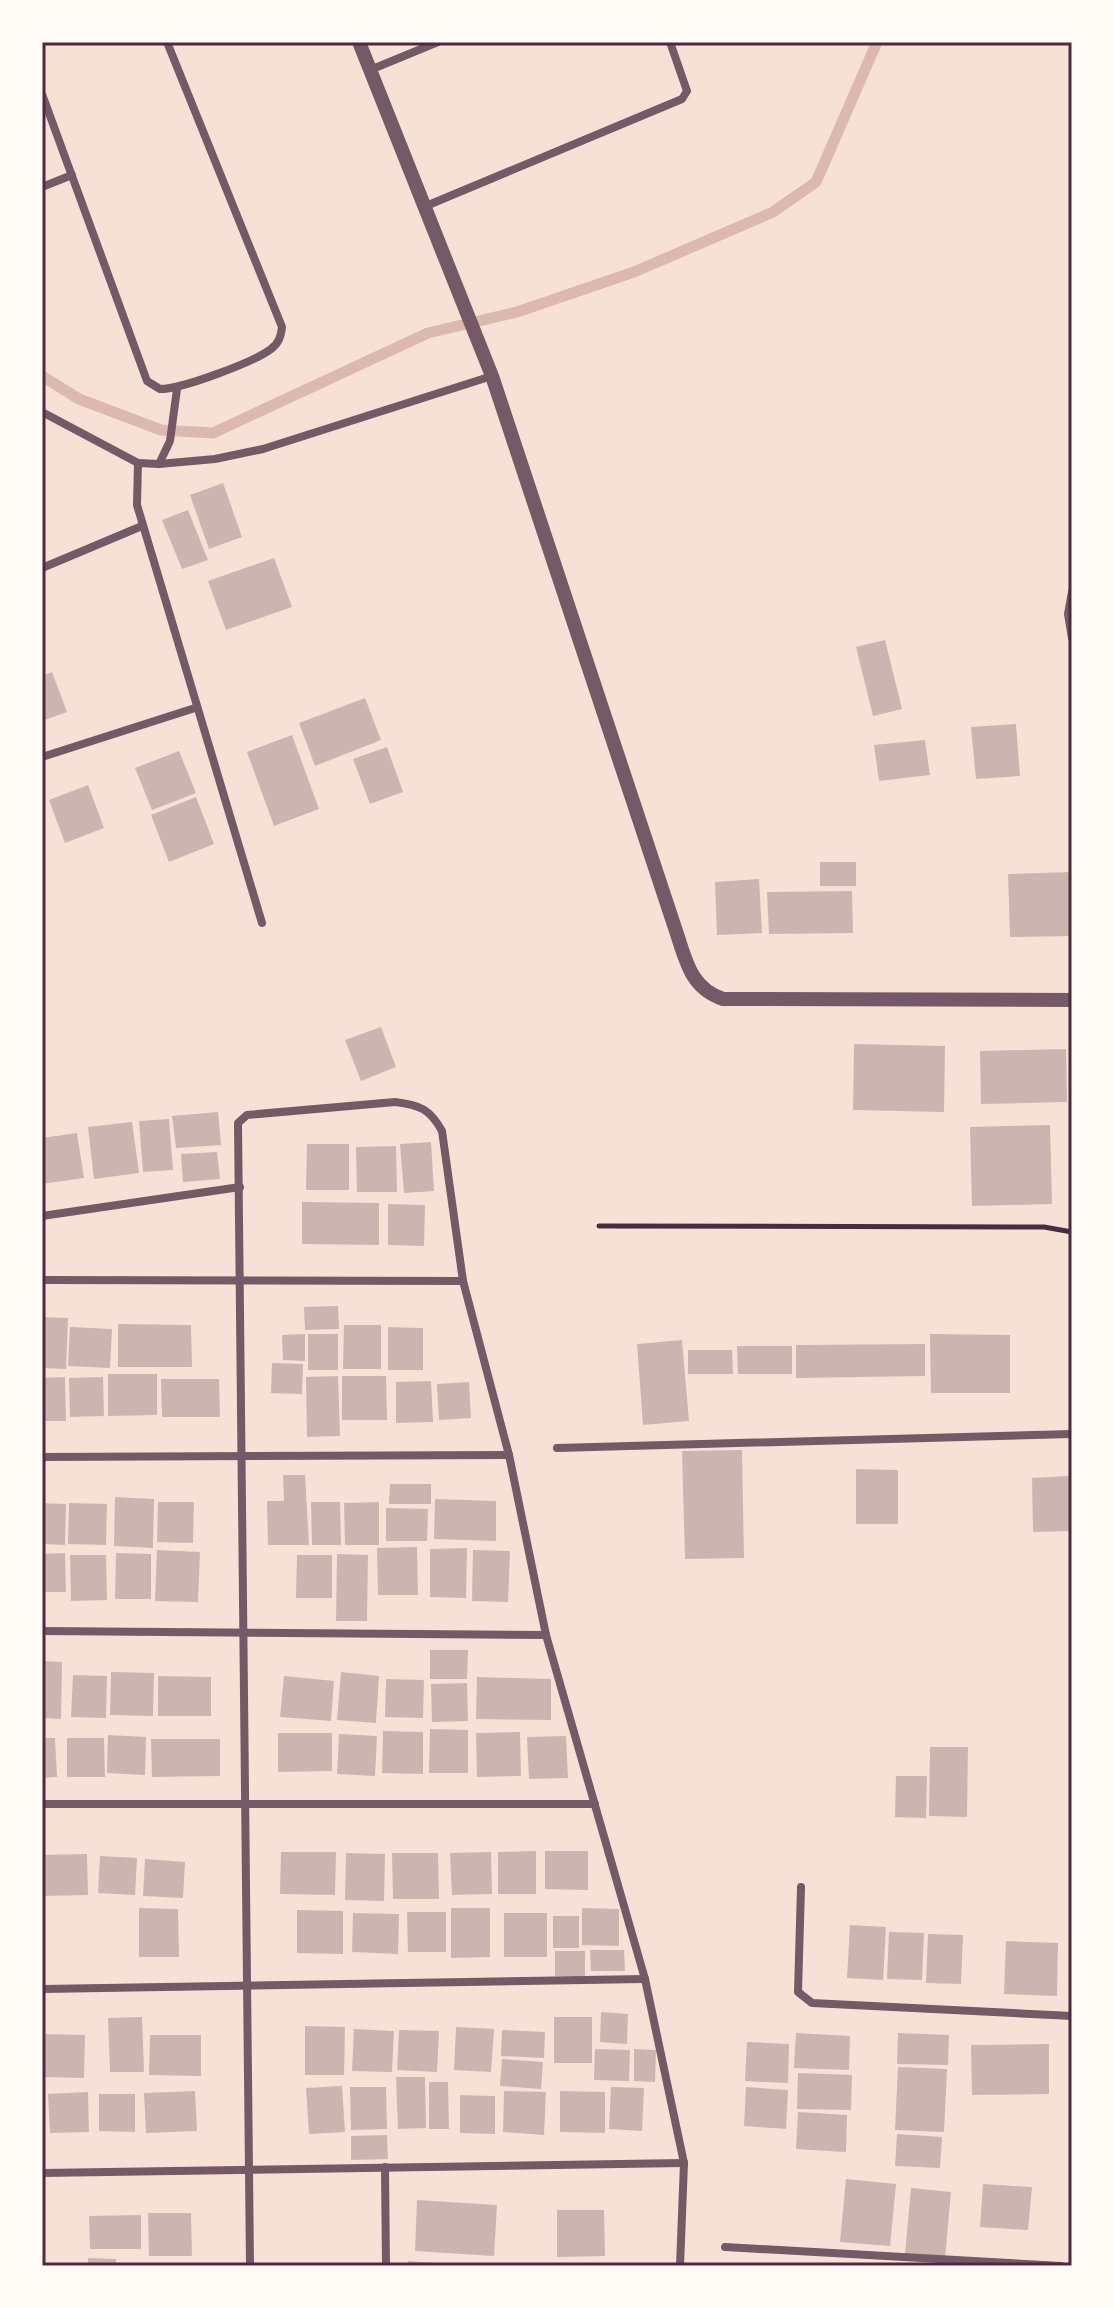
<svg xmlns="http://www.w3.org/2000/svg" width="1114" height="2308" font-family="Georgia,serif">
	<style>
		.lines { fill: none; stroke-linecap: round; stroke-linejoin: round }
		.stream { stroke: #dcb8b0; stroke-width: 11 }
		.building { fill: #ccb4b1 }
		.path { stroke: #4a2c40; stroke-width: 5 }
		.minor { stroke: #755966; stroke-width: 8 }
		.tertiary { stroke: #755966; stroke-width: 14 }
		.neatline { fill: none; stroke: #4a2c40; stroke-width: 3 }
	</style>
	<rect width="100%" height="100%" fill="#f7e1d7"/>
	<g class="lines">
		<path class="stream" d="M42 376 79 399 161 430 213 433 428 333 517 312 634 272 773 212 816 182 877 42"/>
	</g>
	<g class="building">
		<path d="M223 483 242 537 209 549 190 495Z"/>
		<path d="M188 510 208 560 182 569 162 520Z"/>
		<path d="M274 558 292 607 226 630 208 581Z"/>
		<path d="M885 640 902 709 873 716 856 647Z"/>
		<path d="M52 672 67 712 42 721V676Z"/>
		<path d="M365 698 381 740 315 766 299 723Z"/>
		<path d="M1016 724 1020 776 976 779 971 727Z"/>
		<path d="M292 735 319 809 274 826 247 752Z"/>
		<path d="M925 740 930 775 879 781 874 745Z"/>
		<path d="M387 747 403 792 370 804 353 759Z"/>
		<path d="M179 751 196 793 152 810 135 768Z"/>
		<path d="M88 785 104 828 65 843 49 800Z"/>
		<path d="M196 797 214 844 169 862 151 815Z"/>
		<rect x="820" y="862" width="36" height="24"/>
		<path d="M1072 872V936L1010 937 1008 874Z"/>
		<path d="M759 879 762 933 717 935 715 882Z"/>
		<path d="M852 891 853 933 769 934 767 892Z"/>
		<path d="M381 1027 396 1067 361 1081 345 1040Z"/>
		<path d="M854 1044 945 1046 944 1112 853 1110Z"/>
		<path d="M1066 1049 1067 1102 981 1104 980 1051Z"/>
		<path d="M218 1112 221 1145 176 1148 172 1116Z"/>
		<path d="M169 1119 173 1170 143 1172 139 1121Z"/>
		<path d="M132 1122 139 1173 94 1179 88 1127Z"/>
		<path d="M1050 1125 1052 1204 972 1206 970 1127Z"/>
		<path d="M77 1133 84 1178 42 1184V1138Z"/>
		<path d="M431 1142 434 1191 404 1193 400 1144Z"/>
		<path d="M307 1144H349V1190H306Z"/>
		<path d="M396 1146 397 1192H357L356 1147Z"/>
		<path d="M217 1152 220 1179 183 1182 181 1154Z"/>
		<path d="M302 1202 379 1203V1245L302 1244Z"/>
		<path d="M388 1204 425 1205 424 1246 388 1245Z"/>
		<path d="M338 1306 339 1329 305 1330 304 1307Z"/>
		<path d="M42 1317 68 1318 66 1369 42 1368Z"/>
		<path d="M118 1324 191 1325 192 1367H118Z"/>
		<path d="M344 1325H381V1369H343Z"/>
		<path d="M70 1327 112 1329 110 1368 68 1366Z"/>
		<path d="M388 1327 423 1328V1370H388Z"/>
		<path d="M305 1334V1361L283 1360 282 1335Z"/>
		<rect x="308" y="1334" width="30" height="36"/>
		<path d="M930 1334 1010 1335V1393H931Z"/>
		<path d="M682 1340 689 1421 643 1425 637 1344Z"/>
		<path d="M925 1344V1376L796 1378V1345Z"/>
		<path d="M737 1346H792V1374H738Z"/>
		<path d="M688 1350H732L733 1374H688Z"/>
		<path d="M272 1363 303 1364 302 1394 271 1393Z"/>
		<path d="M108 1374H157V1415L108 1416Z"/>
		<path d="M338 1376 340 1436 307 1437 306 1377Z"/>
		<path d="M342 1376H386L387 1420H342Z"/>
		<path d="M65 1377 66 1421H42V1378Z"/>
		<path d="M103 1377 104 1416 70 1417 69 1378Z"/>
		<path d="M161 1379H219L220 1417H162Z"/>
		<path d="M431 1381 433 1422 396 1423V1382Z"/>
		<path d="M469 1382 471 1418 439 1420 437 1384Z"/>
		<path d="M742 1450 744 1558 685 1559 682 1451Z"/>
		<path d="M856 1469 898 1470V1524H856Z"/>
		<path d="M283 1475H305L309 1545H268L267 1501H284Z"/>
		<path d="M1069 1476 1071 1531 1033 1532 1032 1478Z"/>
		<path d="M390 1484H431V1504H389Z"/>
		<path d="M115 1497 154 1499 153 1548 114 1546Z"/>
		<path d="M435 1499 496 1501V1541L434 1539Z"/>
		<path d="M158 1502H194L193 1543 157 1542Z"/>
		<path d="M311 1502H340L341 1545H312Z"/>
		<path d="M379 1502V1545H345L344 1503Z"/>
		<path d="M42 1503 66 1504 65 1545 42 1544Z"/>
		<path d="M69 1503 107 1504 106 1545 68 1544Z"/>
		<path d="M386 1508 428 1509 427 1541H386Z"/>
		<path d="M417 1547 418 1595H378L377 1548Z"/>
		<path d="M467 1548 466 1598 430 1597V1549Z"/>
		<path d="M157 1550 200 1552 198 1602 155 1601Z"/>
		<path d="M473 1550 510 1551 508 1602 472 1601Z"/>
		<path d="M65 1553 66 1592H42V1554Z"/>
		<path d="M116 1553 151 1554V1599H115Z"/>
		<path d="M337 1554 368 1555 367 1621H336Z"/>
		<path d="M70 1555H106L107 1600 71 1601Z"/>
		<path d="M297 1555H332V1598H296Z"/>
		<path d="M430 1650H468L467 1679H430Z"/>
		<path d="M42 1661 62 1662 61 1719 42 1718Z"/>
		<path d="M111 1672 154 1673 153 1716 110 1715Z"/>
		<path d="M341 1672 379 1676 376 1723 337 1720Z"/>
		<path d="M73 1675 107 1676 106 1718 71 1717Z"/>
		<path d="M158 1676 211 1677V1716H158Z"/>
		<path d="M284 1676 334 1681 331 1721 280 1717Z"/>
		<path d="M477 1677 551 1679V1720L476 1719Z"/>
		<path d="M386 1679 424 1680 423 1718 385 1717Z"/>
		<path d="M467 1683 468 1721 432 1722 431 1684Z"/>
		<path d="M430 1729 468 1730V1773H429Z"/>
		<path d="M383 1731 423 1732V1774L382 1773Z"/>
		<path d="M520 1732 521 1776 477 1777 476 1733Z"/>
		<path d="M278 1733H332V1771L278 1772Z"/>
		<path d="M339 1734 377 1736 375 1776 337 1774Z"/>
		<path d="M108 1735 146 1737 145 1775 107 1773Z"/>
		<path d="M566 1736 568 1778 529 1779 527 1737Z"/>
		<path d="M42 1738H55L57 1777 42 1778Z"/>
		<path d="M67 1738H104L105 1777H67Z"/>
		<path d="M151 1739H220V1776L152 1777Z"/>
		<path d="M930 1747H968L967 1817 929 1816Z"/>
		<path d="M896 1776H927L926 1818 895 1817Z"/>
		<path d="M536 1851V1894H498V1852Z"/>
		<path d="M545 1851H588V1890L545 1889Z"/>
		<path d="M281 1852H336L335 1895 280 1894Z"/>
		<path d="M491 1852 492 1894 452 1895 450 1853Z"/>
		<path d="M346 1853 385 1854 384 1901 345 1900Z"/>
		<path d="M392 1853H438L439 1899H393Z"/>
		<path d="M87 1854 88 1895 42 1896V1855Z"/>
		<path d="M100 1856 137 1858 135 1895 98 1893Z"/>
		<path d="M145 1859 185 1862 183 1898 143 1896Z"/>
		<path d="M139 1908 178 1909 179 1957H139Z"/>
		<path d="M451 1908H490V1957L451 1958Z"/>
		<path d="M582 1908 619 1909V1946L582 1945Z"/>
		<path d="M297 1910 343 1911V1954L297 1953Z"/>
		<path d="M407 1912H446V1952H408Z"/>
		<path d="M353 1913 399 1914 398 1954 352 1952Z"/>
		<rect x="504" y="1913" width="43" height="44"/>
		<rect x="553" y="1916" width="26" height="32"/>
		<path d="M850 1925 886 1927 883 1980 847 1978Z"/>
		<path d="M889 1932 924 1933 922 1980 887 1979Z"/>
		<path d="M928 1934 963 1935 961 1984 926 1983Z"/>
		<path d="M1006 1941 1058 1943 1057 1996 1004 1994Z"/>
		<path d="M590 1950H624L625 1971H591Z"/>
		<path d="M555 1951H585V1977L555 1976Z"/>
		<path d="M601 2012 628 2014 627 2044 600 2042Z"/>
		<path d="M142 2017 144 2072H110L108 2018Z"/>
		<rect x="554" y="2017" width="38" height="46"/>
		<path d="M305 2026 345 2027 344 2075H305Z"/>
		<path d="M456 2027 494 2029 491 2072 454 2070Z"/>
		<path d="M354 2029 394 2031 392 2072 352 2071Z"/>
		<path d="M399 2030 439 2031 437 2072 397 2070Z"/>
		<path d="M502 2030 545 2032 544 2058 501 2056Z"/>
		<path d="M796 2033 850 2036 849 2070 794 2068Z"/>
		<path d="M898 2033 949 2035 948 2065 897 2064Z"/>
		<path d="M42 2034 85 2035 84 2078 42 2077Z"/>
		<path d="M150 2035H201V2076L149 2075Z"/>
		<path d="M747 2042 789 2044 788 2083 745 2081Z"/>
		<path d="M1049 2044V2094L972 2095 971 2045Z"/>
		<path d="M595 2049 630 2050 629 2081 594 2080Z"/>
		<path d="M634 2049 656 2050 655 2082 634 2081Z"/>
		<path d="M502 2059 543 2062 541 2089 500 2086Z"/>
		<path d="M898 2067 947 2069 944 2132 895 2130Z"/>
		<path d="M798 2073 852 2075 851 2110 797 2109Z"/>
		<path d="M396 2077H425L426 2128 398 2129Z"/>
		<path d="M429 2082H448L449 2129H429Z"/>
		<path d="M342 2086 345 2132 309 2134 306 2088Z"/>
		<path d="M350 2087H386L387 2129 351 2130Z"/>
		<path d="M611 2087 644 2088 642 2131 609 2129Z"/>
		<path d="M746 2087 788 2090 786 2129 744 2126Z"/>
		<path d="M195 2091 197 2131 146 2133 144 2093Z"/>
		<path d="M504 2091 546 2092 544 2135 503 2132Z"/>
		<path d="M560 2091 605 2092V2133L560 2132Z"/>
		<path d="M88 2092 89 2132 50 2133 48 2094Z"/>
		<path d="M99 2094H135V2132L99 2131Z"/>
		<path d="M460 2095 495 2096V2134L460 2133Z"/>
		<path d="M798 2112 847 2115 846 2152 796 2149Z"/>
		<path d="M897 2134 942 2137 940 2168 895 2166Z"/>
		<path d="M387 2135 388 2159 351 2160V2136Z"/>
		<path d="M846 2179 896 2184 890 2246 840 2242Z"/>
		<path d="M983 2184 1032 2187 1028 2230 980 2227Z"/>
		<path d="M911 2188 951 2192 945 2258 905 2254Z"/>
		<path d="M417 2200 497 2205 494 2256 415 2251Z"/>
		<path d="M557 2210H604L605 2256 557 2257Z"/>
		<path d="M148 2213H191L192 2256H149Z"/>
		<path d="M141 2215V2249H90L89 2216Z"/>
		<path d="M88 2258 116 2259V2266H88Z"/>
		<path d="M408 2261 451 2264V2266H407Z"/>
	</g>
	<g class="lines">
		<path class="path" d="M599 1226 1044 1227 1072 1232"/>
		<g class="minor">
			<path d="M370 70 438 42"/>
			<path d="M42 94 147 381 160 389C182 389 254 362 271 349 279 343 281 336 282 327L167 42"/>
			<path d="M42 187 72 175"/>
			<path d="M426 206 682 99 687 91 670 42"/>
			<path d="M42 412 138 463 159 464 215 459 263 449 492 376"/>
			<path d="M138 463 137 505 262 923"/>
			<path d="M159 464 170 441 177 389"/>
			<path d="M42 568 142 526"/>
			<path d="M1072 592 1068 614 1072 638"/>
			<path d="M42 757 195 708"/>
			<path d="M42 1216 240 1187"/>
			<path d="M42 1280 463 1281"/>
			<path d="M557 1448 1072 1434"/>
			<path d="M42 1457 509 1455"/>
			<path d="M42 1631 546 1635"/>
			<path d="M42 1804H595"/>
			<path d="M801 1887 798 1992 812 2003 1072 2016"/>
			<path d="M42 1989 645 1979"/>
			<path d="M385 2167 386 2266"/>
			<path d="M42 2173 684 2163"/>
			<path d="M725 2247 1061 2266"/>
			<path d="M250 2266 238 1123 247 1115 395 1102C420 1105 430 1109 442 1131L463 1281 509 1455 546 1635 645 1979 684 2163 680 2266"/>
		</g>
		<path class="tertiary" d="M359 42 492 376 678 937C687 965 693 989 723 999L1072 1000"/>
	</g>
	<rect width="1114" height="2308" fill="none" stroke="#fffaf5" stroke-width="88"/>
	<rect x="44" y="44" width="1026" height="2220" class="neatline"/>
</svg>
